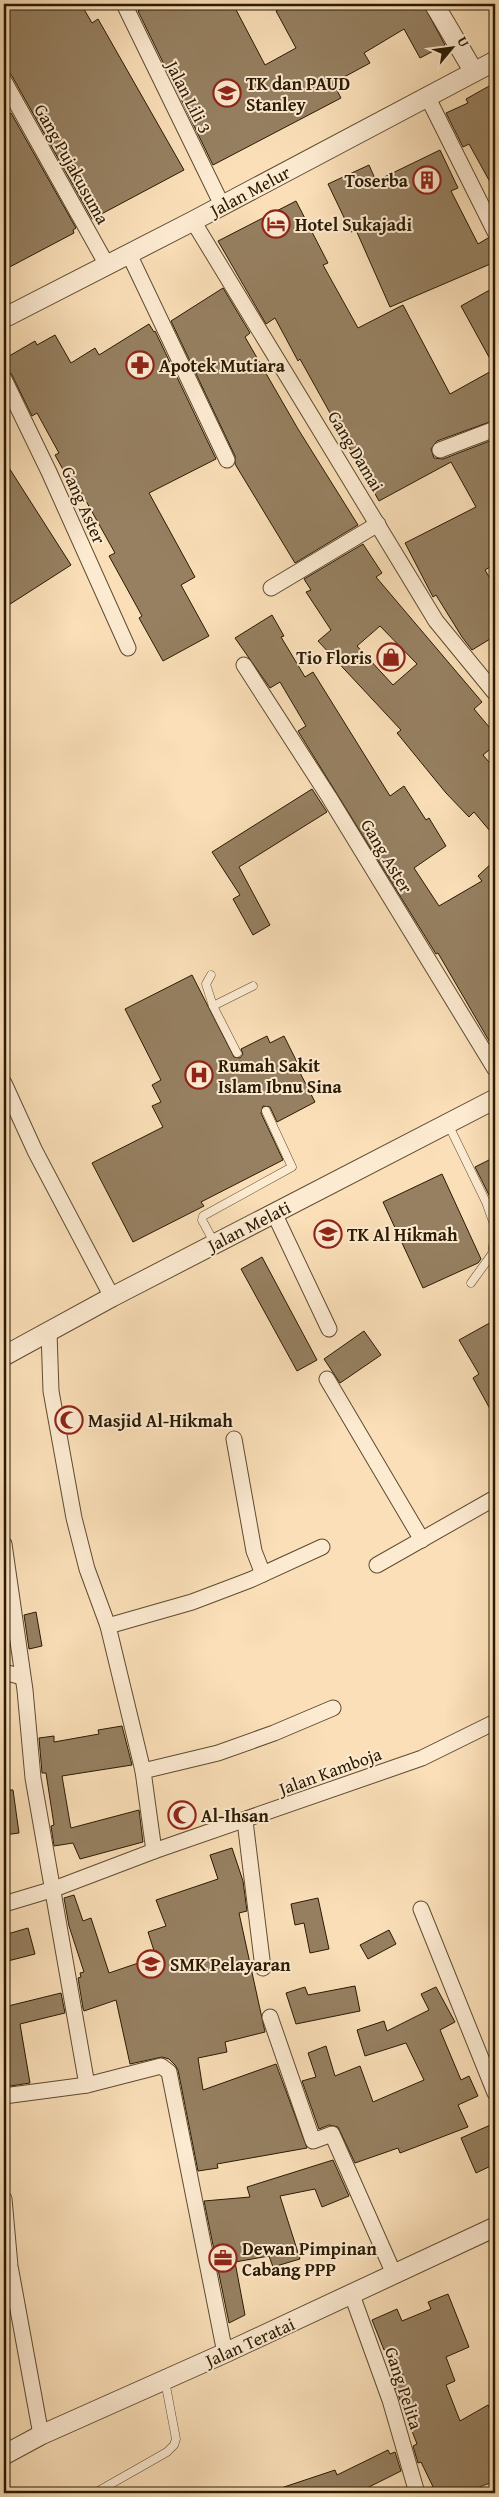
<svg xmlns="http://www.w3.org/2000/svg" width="499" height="2497" font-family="'Gentium Book Plus',serif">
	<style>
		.building { fill: #968061; stroke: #2a1a02; fill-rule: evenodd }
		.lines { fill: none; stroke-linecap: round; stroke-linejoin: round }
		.service-casing { stroke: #5e4b30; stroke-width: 9 }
		.minor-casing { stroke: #5e4b30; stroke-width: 17 }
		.tertiary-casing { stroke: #5e4b30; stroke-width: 21 }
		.service { stroke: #fcead1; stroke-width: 8 }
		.minor { stroke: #fcead1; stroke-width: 15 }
		.tertiary { stroke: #fcead1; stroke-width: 19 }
		.labels { text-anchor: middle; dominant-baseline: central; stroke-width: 4; stroke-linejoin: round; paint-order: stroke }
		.poi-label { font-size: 18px; font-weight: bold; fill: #2a1a02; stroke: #fcead1; text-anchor: start }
		.street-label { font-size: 18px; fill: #2a1a02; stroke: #fcead1 }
	</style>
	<rect width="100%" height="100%" fill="#fadfb8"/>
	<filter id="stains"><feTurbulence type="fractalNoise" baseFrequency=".004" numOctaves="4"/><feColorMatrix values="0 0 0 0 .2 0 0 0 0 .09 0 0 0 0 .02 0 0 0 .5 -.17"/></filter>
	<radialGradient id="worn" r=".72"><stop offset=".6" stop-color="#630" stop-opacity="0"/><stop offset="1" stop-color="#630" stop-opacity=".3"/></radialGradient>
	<g class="building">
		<path d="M4 4H81L92 23 98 19 184 170 92 219 12 76 4 66Z"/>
		<path d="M152 4H181L184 10 197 4H233L265 65 296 48 276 11 288 4H423L445 45 420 58 404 29 364 53 370 63 333 83 341 98 213 165 138 11Z"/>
		<path d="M491 85 495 94V191L469 144 463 147 446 113 468 103 466 99Z"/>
		<path d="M11 113 76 228 73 230 74 233 4 270V117Z"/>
		<path d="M440 150 458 188 451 191 478 244 488 238 495 241V262L390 307 356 230 351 232 328 184 369 165 376 181Z"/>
		<path d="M296 201 328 263 323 265 358 328 403 305 450 394 495 369V420L437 441 431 449 434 458 443 459 495 439V564L485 570 495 587V636L472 650 462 637 436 595 433 597 405 543 476 507 451 462 379 501 300 359 298 361 275 318 266 324 218 241Z"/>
		<path d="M495 287V368L461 306Z"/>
		<path d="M223 288 250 333 245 337 298 429 358 525 295 563 235 464V456L171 321Z"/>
		<path d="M149 324 154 332 155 331 216 459 149 493 195 577 181 585 209 636 163 661 139 618 142 616 109 556 115 553 81 492 77 495 55 455 59 453 37 413 32 416 12 375 4 365V359L35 341 37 345 55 335 71 363 95 348 99 355Z"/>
		<path d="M4 460 71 565 4 608Z"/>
		<path d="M363 544 382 573 376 577 482 702 474 709 495 734V745L483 755 495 769V837L474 812 469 817 446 793 397 733 401 730 318 641 331 630 306 592 311 590 304 579ZM380 626 417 664 393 685 357 646Z"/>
		<path d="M272 615 284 636 281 637 305 677 313 672 390 796 404 786 426 820 429 818 446 846 414 868 439 906 482 881 478 876 495 860V1051L438 953 436 954 298 731 306 726 280 682 270 688 235 638Z"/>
		<path d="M312 789 327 812 239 867 270 925 253 935 233 899 240 895 212 852Z"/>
		<path d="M192 975 234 1057 240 1058 243 1054 241 1049 267 1036 270 1043 284 1036 297 1062 295 1063 315 1102 277 1122 270 1107 263 1106 261 1113 283 1160 201 1202 204 1206 133 1242 92 1163 163 1127 152 1106 161 1102 152 1085 161 1080 125 1009Z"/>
		<path d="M495 1157V1207L475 1167Z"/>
		<path d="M442 1174 481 1259 478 1263 423 1288 383 1202Z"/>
		<path d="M262 1257 317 1360 297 1371 241 1269Z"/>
		<path d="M495 1320V1418L473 1378 479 1374 459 1340Z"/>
		<path d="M364 1331 381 1355 340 1383 324 1359Z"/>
		<path d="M36 1612 42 1646 29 1649 24 1615Z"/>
		<path d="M122 1726 132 1765 62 1776 70 1823 71 1828 139 1810 143 1842 80 1859 73 1843 54 1846 51 1826 54 1825 46 1773H42L39 1738 54 1736V1742L99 1734 98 1730Z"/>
		<path d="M4 1790H13L19 1833 4 1835Z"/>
		<path d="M232 1848 243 1881 247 1911 239 1913 265 2032 225 2042 227 2052 198 2058 203 2090 276 2064 307 2148 217 2164 218 2168 198 2171 178 2070 175 2065 169 2059 162 2057 130 2064 116 2000 84 2011 83 2008 78 1978 81 1977 80 1973 84 1972 69 1926 64 1898 74 1895 83 1921 91 1918 109 1973 156 1957 148 1932 166 1926 156 1900 218 1879 210 1855Z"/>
		<path d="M318 1898 329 1949 310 1953 304 1923 295 1925 291 1904Z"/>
		<path d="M28 1928 35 1954 4 1962V1935Z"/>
		<path d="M389 1930 396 1944 368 1959 360 1945Z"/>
		<path d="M355 1986 360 2011 296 2024 286 1993 305 1987 308 1995Z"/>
		<path d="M436 1987 455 2022 440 2030 461 2080 469 2076 478 2096 458 2105 468 2127 400 2153 398 2148 355 2163 338 2127 329 2125 319 2129 302 2081 316 2077 308 2053 326 2046 335 2076 360 2066 373 2102 424 2080 406 2043 365 2056 357 2030 384 2021 387 2031 429 2010 421 1994Z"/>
		<path d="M61 1993 65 2013 20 2024 30 2083 4 2087V2050L9 2049 4 2027V2007Z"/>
		<path d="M495 2123V2164L476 2173 461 2138Z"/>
		<path d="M333 2160 349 2196 322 2207 315 2189 280 2196 300 2259 273 2267 269 2256 235 2262 245 2315 229 2323 204 2201 250 2197 247 2187Z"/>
		<path d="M448 2294 469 2347 446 2357 455 2381 446 2385 460 2421 488 2405 495 2418V2481L465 2493H436L421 2462 418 2463 413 2446 417 2444 392 2379 403 2375 390 2348 384 2350 372 2320 397 2309 402 2321 431 2309 428 2302Z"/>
		<path d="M388 2450 390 2454 395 2452 401 2471 357 2493H276L275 2490 335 2470 337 2475Z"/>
	</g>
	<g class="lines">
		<g class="service-casing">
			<g id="service">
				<path d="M211 975 206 984 213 1006"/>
				<path d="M237 1053 213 1006 253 986"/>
				<path d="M448 1124 486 1202 495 1227"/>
				<path d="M215 1244 202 1220 203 1216 292 1167 266 1111"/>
				<path d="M471 1283 492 1254 495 1232"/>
				<path d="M95 2493 167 2452 174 2445 176 2439 165 2381"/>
			</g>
		</g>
		<g class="minor-casing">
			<g id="minor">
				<path d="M124 4 222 205"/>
				<path d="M4 81 107 265"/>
				<path d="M428 98 495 232"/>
				<path d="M193 221 436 621 495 693"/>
				<path d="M129 254 227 460"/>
				<path d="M4 379 49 472 128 648"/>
				<path d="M440 450 495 429"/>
				<path d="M271 588 378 524"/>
				<path d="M244 665 329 797 495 1069"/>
				<path d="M4 1083 35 1151 112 1297"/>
				<path d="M274 1213 329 1329"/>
				<path d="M49 1332 51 1391 74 1518 87 1569 108 1626 143 1771 154 1851"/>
				<path d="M327 1379 422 1540"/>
				<path d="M234 1439 254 1551 263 1574"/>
				<path d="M4 1544 25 1690 33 1778 87 2085"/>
				<path d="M377 1565 495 1498"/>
				<path d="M108 1626 192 1602 250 1580 322 1547"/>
				<path d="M4 1672 22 1677"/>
				<path d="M143 1771 218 1753 274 1733 333 1708"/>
				<path d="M245 1821 263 1968"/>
				<path d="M4 1904 54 1889 154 1851 422 1758 495 1722"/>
				<path d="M421 1909 495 2093"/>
				<path d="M270 2017 313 2141 332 2134 394 2274"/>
				<path d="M4 2096 87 2085 161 2066 169 2072 225 2353"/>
				<path d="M4 2199 10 2266 41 2435"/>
				<path d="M352 2295 390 2400 417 2493"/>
				<path d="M486 2493 495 2490"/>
			</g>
		</g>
		<g class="tertiary-casing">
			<g id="tertiary">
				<path d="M434 4 474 72"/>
				<path d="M4 318 193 221 495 61"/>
				<path d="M4 1356 112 1297 495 1099"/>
				<path d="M4 2455 41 2435 225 2353 495 2227"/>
			</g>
		</g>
		<use href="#service" class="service"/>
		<use href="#minor" class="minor"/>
		<use href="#tertiary" class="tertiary"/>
	</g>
	<defs>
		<g id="school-ring" transform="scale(1.4375)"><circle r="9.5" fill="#fcead1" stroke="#8f2418" stroke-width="1.5"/><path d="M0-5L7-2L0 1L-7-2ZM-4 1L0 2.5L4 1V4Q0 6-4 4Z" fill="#8f2418"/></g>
		<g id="building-ring" transform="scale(1.4375)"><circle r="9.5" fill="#fcead1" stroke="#8f2418" stroke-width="1.5"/><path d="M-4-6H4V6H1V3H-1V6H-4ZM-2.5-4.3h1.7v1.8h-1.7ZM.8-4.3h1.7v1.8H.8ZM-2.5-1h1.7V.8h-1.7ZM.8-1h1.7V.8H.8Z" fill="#8f2418"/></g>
		<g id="hotel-ring" transform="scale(1.4375)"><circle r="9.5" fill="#fcead1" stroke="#8f2418" stroke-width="1.5"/><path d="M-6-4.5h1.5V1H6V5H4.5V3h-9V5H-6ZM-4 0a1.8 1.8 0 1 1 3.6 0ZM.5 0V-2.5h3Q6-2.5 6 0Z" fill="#8f2418"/></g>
		<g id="pharmacy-ring" transform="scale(1.4375)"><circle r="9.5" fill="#fcead1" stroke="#8f2418" stroke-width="1.5"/><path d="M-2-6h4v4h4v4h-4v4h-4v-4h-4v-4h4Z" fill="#8f2418"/></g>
		<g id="shop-ring" transform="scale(1.4375)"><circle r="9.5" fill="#fcead1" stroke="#8f2418" stroke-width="1.5"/><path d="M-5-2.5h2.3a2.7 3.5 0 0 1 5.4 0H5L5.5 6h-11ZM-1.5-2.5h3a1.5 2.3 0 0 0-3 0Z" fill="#8f2418"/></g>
		<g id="hospital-ring" transform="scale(1.4375)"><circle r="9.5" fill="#fcead1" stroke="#8f2418" stroke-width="1.5"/><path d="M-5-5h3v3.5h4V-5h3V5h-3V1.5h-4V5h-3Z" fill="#8f2418"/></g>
		<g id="mosque-ring" transform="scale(1.4375)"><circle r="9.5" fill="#fcead1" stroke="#8f2418" stroke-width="1.5"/><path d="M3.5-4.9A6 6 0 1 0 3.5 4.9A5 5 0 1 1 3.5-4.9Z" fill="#8f2418"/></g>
		<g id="office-ring" transform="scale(1.4375)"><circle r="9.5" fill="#fcead1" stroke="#8f2418" stroke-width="1.5"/><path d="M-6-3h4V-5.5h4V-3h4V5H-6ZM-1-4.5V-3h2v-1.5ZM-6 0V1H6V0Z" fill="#8f2418"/></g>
	</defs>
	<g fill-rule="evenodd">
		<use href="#school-ring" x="227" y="93"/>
		<use href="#building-ring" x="427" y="180"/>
		<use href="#hotel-ring" x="276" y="224"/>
		<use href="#pharmacy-ring" x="140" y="365"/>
		<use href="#shop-ring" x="391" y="657"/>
		<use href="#hospital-ring" x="199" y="1075"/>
		<use href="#school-ring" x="328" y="1234"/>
		<use href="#mosque-ring" x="69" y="1420"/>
		<use href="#mosque-ring" x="182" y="1815"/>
		<use href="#school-ring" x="151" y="1964"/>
		<use href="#office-ring" x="223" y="2258"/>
	</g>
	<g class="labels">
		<g class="poi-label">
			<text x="246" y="83">TK dan PAUD<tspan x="246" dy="21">Stanley</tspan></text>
			<text x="408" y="180" text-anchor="end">Toserba</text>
			<text x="295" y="224">Hotel Sukajadi</text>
			<text x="159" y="365">Apotek Mutiara</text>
			<text x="372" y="657" text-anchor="end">Tio Floris</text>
			<text x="218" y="1065">Rumah Sakit<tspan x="218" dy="21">Islam Ibnu Sina</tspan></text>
			<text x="347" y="1234">TK Al Hikmah</text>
			<text x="88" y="1420">Masjid Al-Hikmah</text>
			<text x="201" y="1815">Al-Ihsan</text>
			<text x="170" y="1964">SMK Pelayaran</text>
			<text x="242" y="2248">Dewan Pimpinan<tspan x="242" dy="21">Cabang PPP</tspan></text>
		</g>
		<g class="street-label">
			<text transform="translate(189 97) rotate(63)">Jalan Lili 3</text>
			<text transform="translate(72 164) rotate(61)">Gang Pujakusuma</text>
			<text transform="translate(250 191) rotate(-28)">Jalan Melur</text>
			<text transform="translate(356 451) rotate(59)">Gang Damai</text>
			<text transform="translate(84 505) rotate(66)">Gang Aster</text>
			<text transform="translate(387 856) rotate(59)">Gang Aster</text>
			<text transform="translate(249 1226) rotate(-27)">Jalan Melati</text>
			<text transform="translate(330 1771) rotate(-20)">Jalan Kamboja</text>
			<text transform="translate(250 2342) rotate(-24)">Jalan Teratai</text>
			<text transform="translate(404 2388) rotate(72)">Gang Pelita</text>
		</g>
	</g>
	<rect width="499" height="2497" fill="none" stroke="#fadfb8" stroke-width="20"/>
	<rect x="5" y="5" width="489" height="2487" fill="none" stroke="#2a1a02" stroke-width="2.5"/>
	<rect x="10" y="10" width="479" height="2477" fill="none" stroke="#2a1a02"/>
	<g transform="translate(452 48) rotate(61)" stroke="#fcead1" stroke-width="4" paint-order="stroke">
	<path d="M0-4L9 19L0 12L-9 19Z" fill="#2a1a02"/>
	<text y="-8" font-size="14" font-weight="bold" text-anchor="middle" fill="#2a1a02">U</text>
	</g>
	<rect width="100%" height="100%" filter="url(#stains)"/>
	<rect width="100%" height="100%" fill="url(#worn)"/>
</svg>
